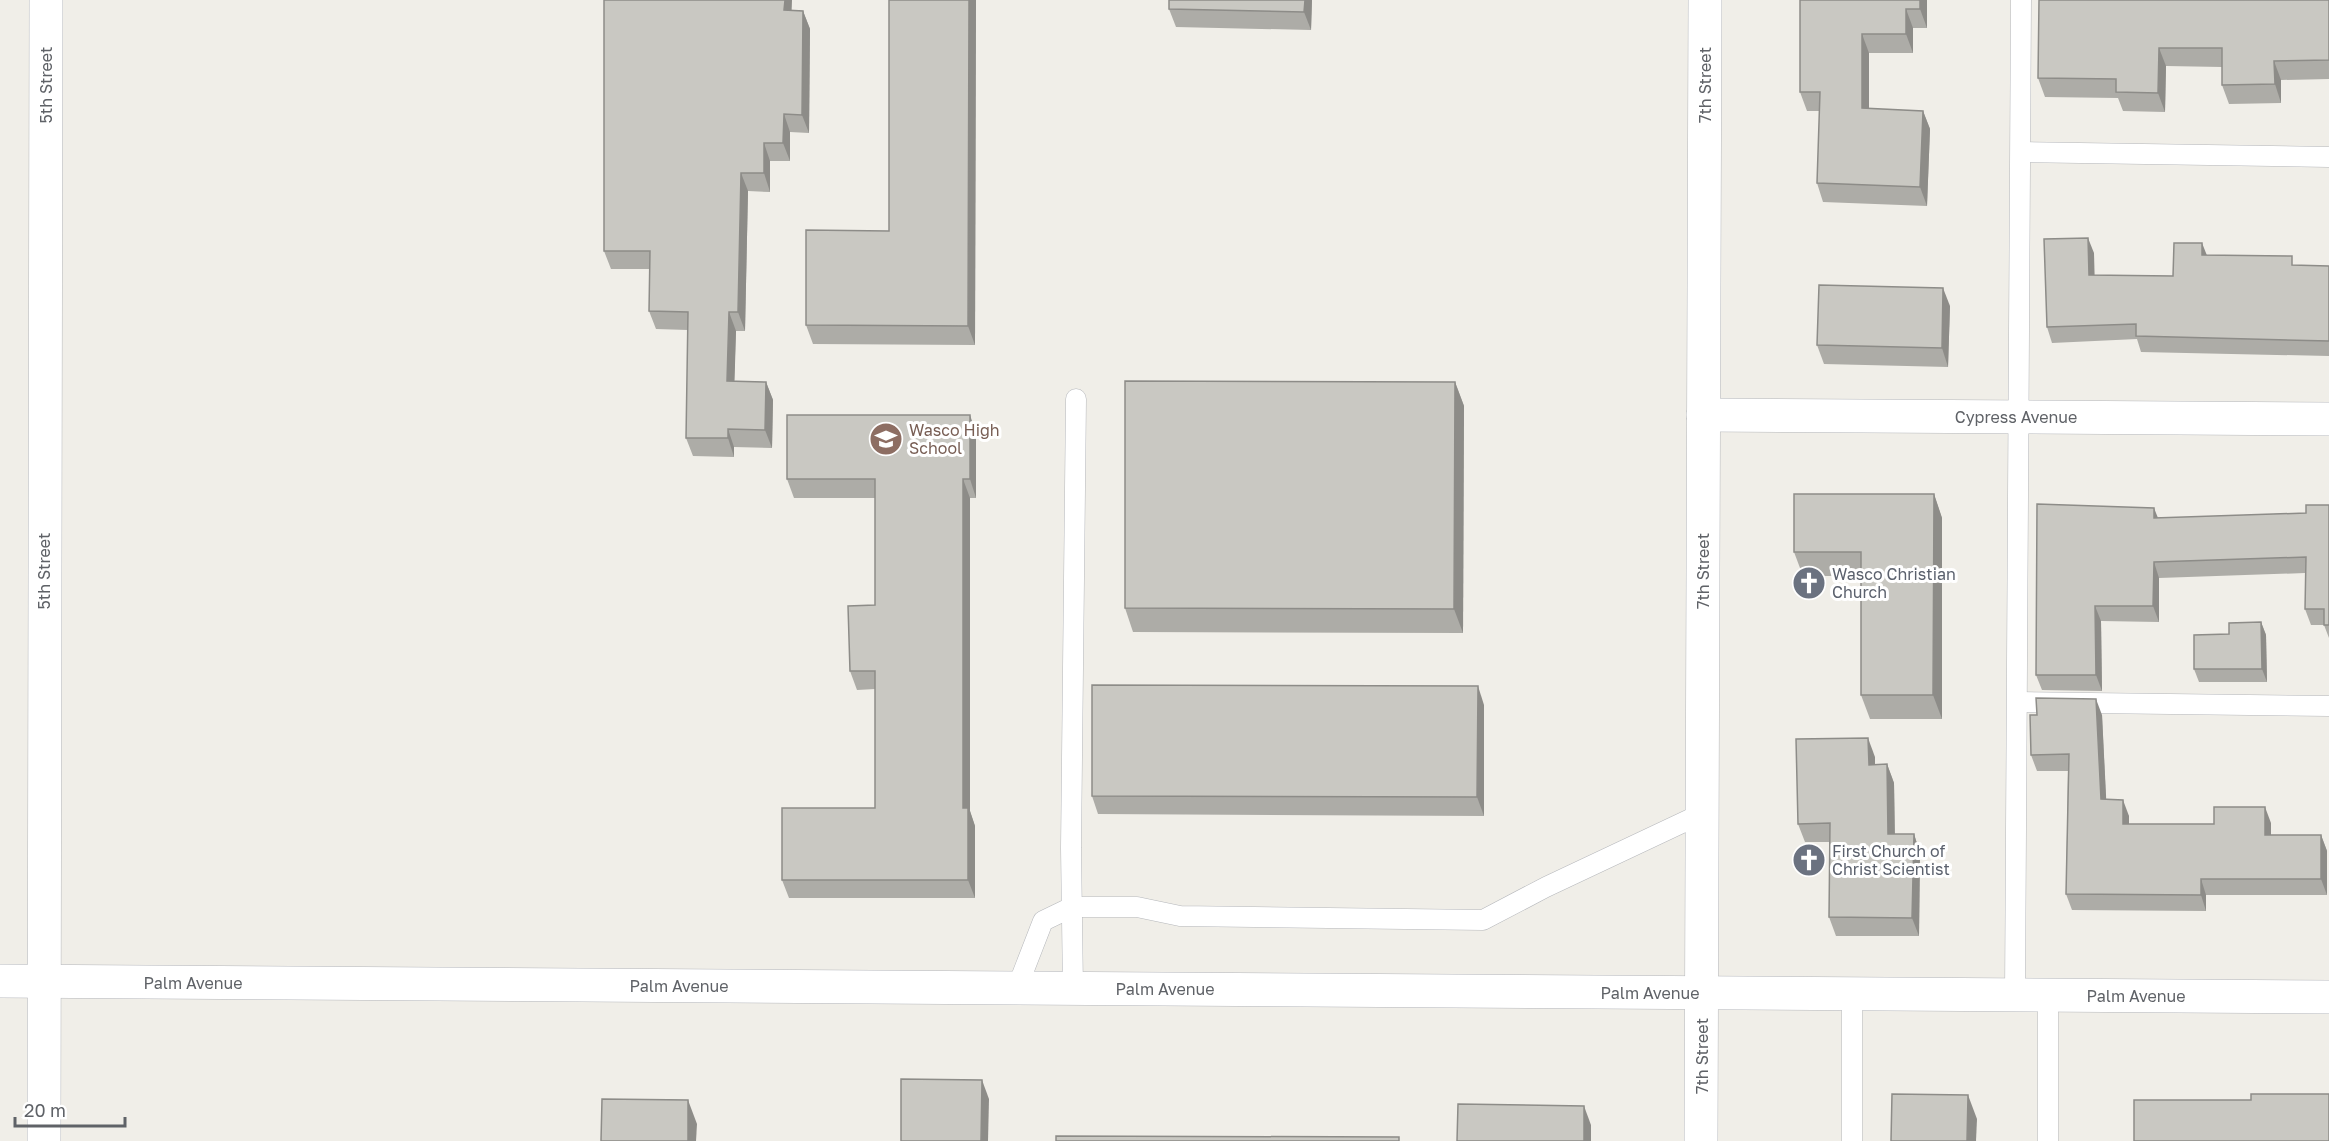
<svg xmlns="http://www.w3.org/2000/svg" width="2329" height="1141" font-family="'Golos Text',sans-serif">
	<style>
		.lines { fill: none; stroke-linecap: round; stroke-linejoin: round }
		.service-casing { stroke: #b5b7bb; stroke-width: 21 }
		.minor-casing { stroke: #b5b7bb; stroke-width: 34 }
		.tertiary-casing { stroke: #b5b7bb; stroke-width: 34 }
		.secondary-casing { stroke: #b4b6bb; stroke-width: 34 }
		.service { stroke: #fff; stroke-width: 20 }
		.minor { stroke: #fff; stroke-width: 33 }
		.tertiary { stroke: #fff; stroke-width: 33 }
		.secondary { stroke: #fff; stroke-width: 33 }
		.wall { fill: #adaca7 }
		.shaded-wall { fill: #8d8c88 }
		.building { fill: #c9c8c2; stroke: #8d8c88; stroke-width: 1.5 }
		.labels { text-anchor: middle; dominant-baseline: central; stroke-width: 6; stroke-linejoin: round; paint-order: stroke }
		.street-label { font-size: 16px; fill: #5f6267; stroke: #fff }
		.education-label { font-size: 16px; fill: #785e54; stroke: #fff; text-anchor: start }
		.worship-label { font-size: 16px; fill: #5b616d; stroke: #fff; text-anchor: start }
	</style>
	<rect width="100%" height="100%" fill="#f0eee8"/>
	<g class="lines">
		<g class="service-casing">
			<g id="service">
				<path d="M2021 152 2329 157"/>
				<path d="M2018 702 2329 706"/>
				<path d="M1017 988 1043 921 1072 907H1137L1180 916 1483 920 1546 887 1703 813"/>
				<path d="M1073 989 1071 848 1076 399"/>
				<path d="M1852 994V1141"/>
				<path d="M2015 995 2021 0"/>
				<path d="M2048 1141V996"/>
			</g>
		</g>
		<g class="minor-casing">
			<g id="minor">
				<path d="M1703 415 2329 419"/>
				<path d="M44 1141 46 0"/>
			</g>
		</g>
		<g class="tertiary-casing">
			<path id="tertiary" d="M1701 1141 1705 0"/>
		</g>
		<g class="secondary-casing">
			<path id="secondary" d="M0 981 2329 997"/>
		</g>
		<use href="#service" class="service"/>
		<use href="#minor" class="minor"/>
		<use href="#tertiary" class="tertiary"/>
		<use href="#secondary" class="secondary"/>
	</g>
	<g class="wall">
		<path d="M889 0H976L975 345 813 344 806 325 889 231Z"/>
		<path d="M1312 0 1311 30 1176 27 1169 9Z"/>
		<path d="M1800 0H1927V28H1913V53H1869V109L1923 111 1930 129 1927 206 1823 202 1817 183 1820 111H1807L1800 92Z"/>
		<path d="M2329 0V79L2281 80V103L2229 104 2222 85V67L2166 66 2165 112 2123 111 2118 98 2045 97 2038 78Z"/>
		<path d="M791 10 803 11 810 29 809 133 790 132V161H770V192L748 191 745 331H736L734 381 766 382 773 400 772 448 734 447V457L693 456 686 438 688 330 656 329 649 311 650 269H611L604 251Z"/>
		<path d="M2094 253V275L2173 276 2207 255 2295 266H2329V356L2141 352 2137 339 2052 343 2047 327Z"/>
		<path d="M1950 306 1948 367 1824 364 1817 345Z"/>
		<path d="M1455 382 1464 406 1463 633 1133 632 1125 608Z"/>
		<path d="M976 433V498H970V811L975 826V898H789L782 880 875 808V689L857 690 850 671 875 605V498H794L787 479Z"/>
		<path d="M1934 494 1942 518V719H1870L1861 695V576H1803L1794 552Z"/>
		<path d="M2329 505V638L2324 625H2311L2305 609V573L2159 578V622L2101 621 2102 691 2042 690 2036 675 2158 518 2306 513Z"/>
		<path d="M2261 622 2266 635 2267 682H2199L2194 669Z"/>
		<path d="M1484 705V816L1098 814 1092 796Z"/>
		<path d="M2102 715 2106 800 2129 816V824H2214L2271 823V835H2321L2327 851V895H2206V911L2072 910 2066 894 2068 771H2037L2031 755Z"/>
		<path d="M1875 757V765L1887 764 1894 783 1895 834H1914L1920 853 1919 936H1836L1829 917V842H1805L1798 824Z"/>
	</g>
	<g class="shaded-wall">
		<path d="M785 0H792L791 28 784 10Z"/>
		<path d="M969 0H976L975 345 968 326Z"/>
		<path d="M1305 0H1312L1311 30 1304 12Z"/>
		<path d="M1920 0H1927V28L1920 9Z"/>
		<path d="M1906 9 1913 28V53L1906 34Z"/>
		<path d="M803 11 810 29 809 133 802 115Z"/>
		<path d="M1862 34 1869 53V127L1862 108Z"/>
		<path d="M2159 48 2166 66 2165 112 2158 93Z"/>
		<path d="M2274 61 2281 80V103L2275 84Z"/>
		<path d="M1923 111 1930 129 1927 206 1920 187Z"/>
		<path d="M784 114 790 132V161L783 143Z"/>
		<path d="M764 143 770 161V192L764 173Z"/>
		<path d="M741 173 748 191 745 331 738 312Z"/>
		<path d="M2088 238 2094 253 2095 290 2089 275Z"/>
		<path d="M2202 243 2208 258 2202 255Z"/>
		<path d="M1943 288 1950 306 1948 367 1942 348Z"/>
		<path d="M729 312 736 331 734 399 727 381Z"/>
		<path d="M766 382 773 400 772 448 765 430Z"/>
		<path d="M1455 382 1464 406 1463 633 1454 609Z"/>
		<path d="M970 415 976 433V498L970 479Z"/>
		<path d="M728 429 734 447V457L728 438Z"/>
		<path d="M963 479 970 498V811L975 826V898L968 880 963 808Z"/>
		<path d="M1934 494 1942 518V719L1933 695Z"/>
		<path d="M2154 508 2160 523 2154 518Z"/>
		<path d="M2154 562 2159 578V622L2153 606Z"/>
		<path d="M2095 606 2101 621 2102 691 2096 675Z"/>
		<path d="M2261 622 2266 635 2267 682 2262 669Z"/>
		<path d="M1478 686 1484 705V816L1477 797Z"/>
		<path d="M2096 699 2102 715 2107 815 2101 799Z"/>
		<path d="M1868 738 1875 757V783L1869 765Z"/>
		<path d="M1887 764 1894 783 1895 852 1888 834Z"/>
		<path d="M2123 800 2129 816V840L2123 824Z"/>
		<path d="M2265 807 2271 823V851L2265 835Z"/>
		<path d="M1914 834 1920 853 1919 936 1912 918Z"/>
		<path d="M2321 835 2327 851V895L2321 879Z"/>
		<path d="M2201 879 2206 895V911L2201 895Z"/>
		<path d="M982 1080 989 1099 988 1141H981Z"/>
		<path d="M1968 1095 1977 1119 1976 1141H1967Z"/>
		<path d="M688 1100 697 1124 696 1141H688Z"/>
		<path d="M1584 1106 1591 1125V1141H1584Z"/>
	</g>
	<g class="building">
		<path d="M604 0H785L784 10 803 11 802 115 784 114 783 143H764V173H741L738 312H729L727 381 766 382 765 430 728 429V438H686L688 312 649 311 650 251H604Z"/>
		<path d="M889 0H969L968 326 806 325V230L889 231Z"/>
		<path d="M1169 0H1305L1304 12 1169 9Z"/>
		<path d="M1800 0H1920V9H1906V34H1862V108L1923 111 1920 187 1817 183 1820 92H1800Z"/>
		<path d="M2039 0H2329V60L2274 61 2275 84 2222 85V48H2159L2158 93 2116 92V79L2038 78Z"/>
		<path d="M2088 238 2089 275 2173 276 2174 243H2202V255L2292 256V265L2329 266V341L2136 336V324L2047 327 2044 239Z"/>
		<path d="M1819 285 1943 288 1942 348 1817 345Z"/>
		<path d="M1125 381 1455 382 1454 609 1125 608Z"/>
		<path d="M787 415H970V479H963V808H968V880H782V808H875V671H850L848 606 875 605V479H787Z"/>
		<path d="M1794 494H1934L1933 695H1861V552H1794Z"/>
		<path d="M2037 504 2154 508V518L2306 513V505H2329V625H2324V609H2305L2306 557 2154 562 2153 606H2095L2096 675H2036Z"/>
		<path d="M2261 622 2262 669H2194V635L2229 634V623Z"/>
		<path d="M1092 685 1478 686 1477 797 1092 796Z"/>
		<path d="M2036 698 2096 699 2101 799 2123 800V824H2214V807H2265V835H2321V879H2201V895L2066 894 2069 754 2031 755 2030 715H2037Z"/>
		<path d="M1868 738 1869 765 1887 764 1888 834H1914L1912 918 1829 917 1830 823 1798 824 1796 739Z"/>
		<path d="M901 1079 982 1080 981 1141H901Z"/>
		<path d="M1892 1094 1968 1095 1967 1141H1891Z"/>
		<path d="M2251 1094H2329V1141H2134V1100H2251Z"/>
		<path d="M602 1099 688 1100V1141H601Z"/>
		<path d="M1458 1104 1584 1106V1141H1457Z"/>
		<path d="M1056 1136 1399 1137V1141H1056Z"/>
	</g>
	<defs>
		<g id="school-disc" transform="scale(1.725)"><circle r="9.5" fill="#8d6e63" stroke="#fff"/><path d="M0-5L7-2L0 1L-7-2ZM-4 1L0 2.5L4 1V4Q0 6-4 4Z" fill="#fff"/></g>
		<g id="church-disc" transform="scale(1.725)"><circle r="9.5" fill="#6b7280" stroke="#fff"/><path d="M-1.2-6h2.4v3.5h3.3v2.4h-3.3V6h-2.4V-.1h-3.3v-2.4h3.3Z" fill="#fff"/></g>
	</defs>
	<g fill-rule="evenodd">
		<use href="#school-disc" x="886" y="439"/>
		<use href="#church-disc" x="1809" y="583"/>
		<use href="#church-disc" x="1809" y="860"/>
	</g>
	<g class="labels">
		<g class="street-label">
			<text transform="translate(46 85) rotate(-90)">5th Street</text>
			<text transform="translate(1705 85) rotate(-90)">7th Street</text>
			<text x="2016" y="417">Cypress Avenue</text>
			<text transform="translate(44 571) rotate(-90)">5th Street</text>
			<text transform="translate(1703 571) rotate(-90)">7th Street</text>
			<text x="193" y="983">Palm Avenue</text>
			<text x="679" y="986">Palm Avenue</text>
			<text x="1165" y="989">Palm Avenue</text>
			<text x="1650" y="993">Palm Avenue</text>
			<text x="2136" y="996">Palm Avenue</text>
			<text transform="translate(1702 1056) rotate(-90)">7th Street</text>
		</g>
		<g class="education-label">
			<text x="909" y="430">Wasco High<tspan x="909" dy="18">School</tspan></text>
		</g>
		<g class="worship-label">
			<text x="1832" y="574">Wasco Christian<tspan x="1832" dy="18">Church</tspan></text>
			<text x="1832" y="851">First Church of<tspan x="1832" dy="18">Christ Scientist</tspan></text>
		</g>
	</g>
	<path d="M15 1117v9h110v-9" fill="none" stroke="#5f6267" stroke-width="3"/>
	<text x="24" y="1117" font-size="18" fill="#5f6267" stroke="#ffffff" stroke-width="4.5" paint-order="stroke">20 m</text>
</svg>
